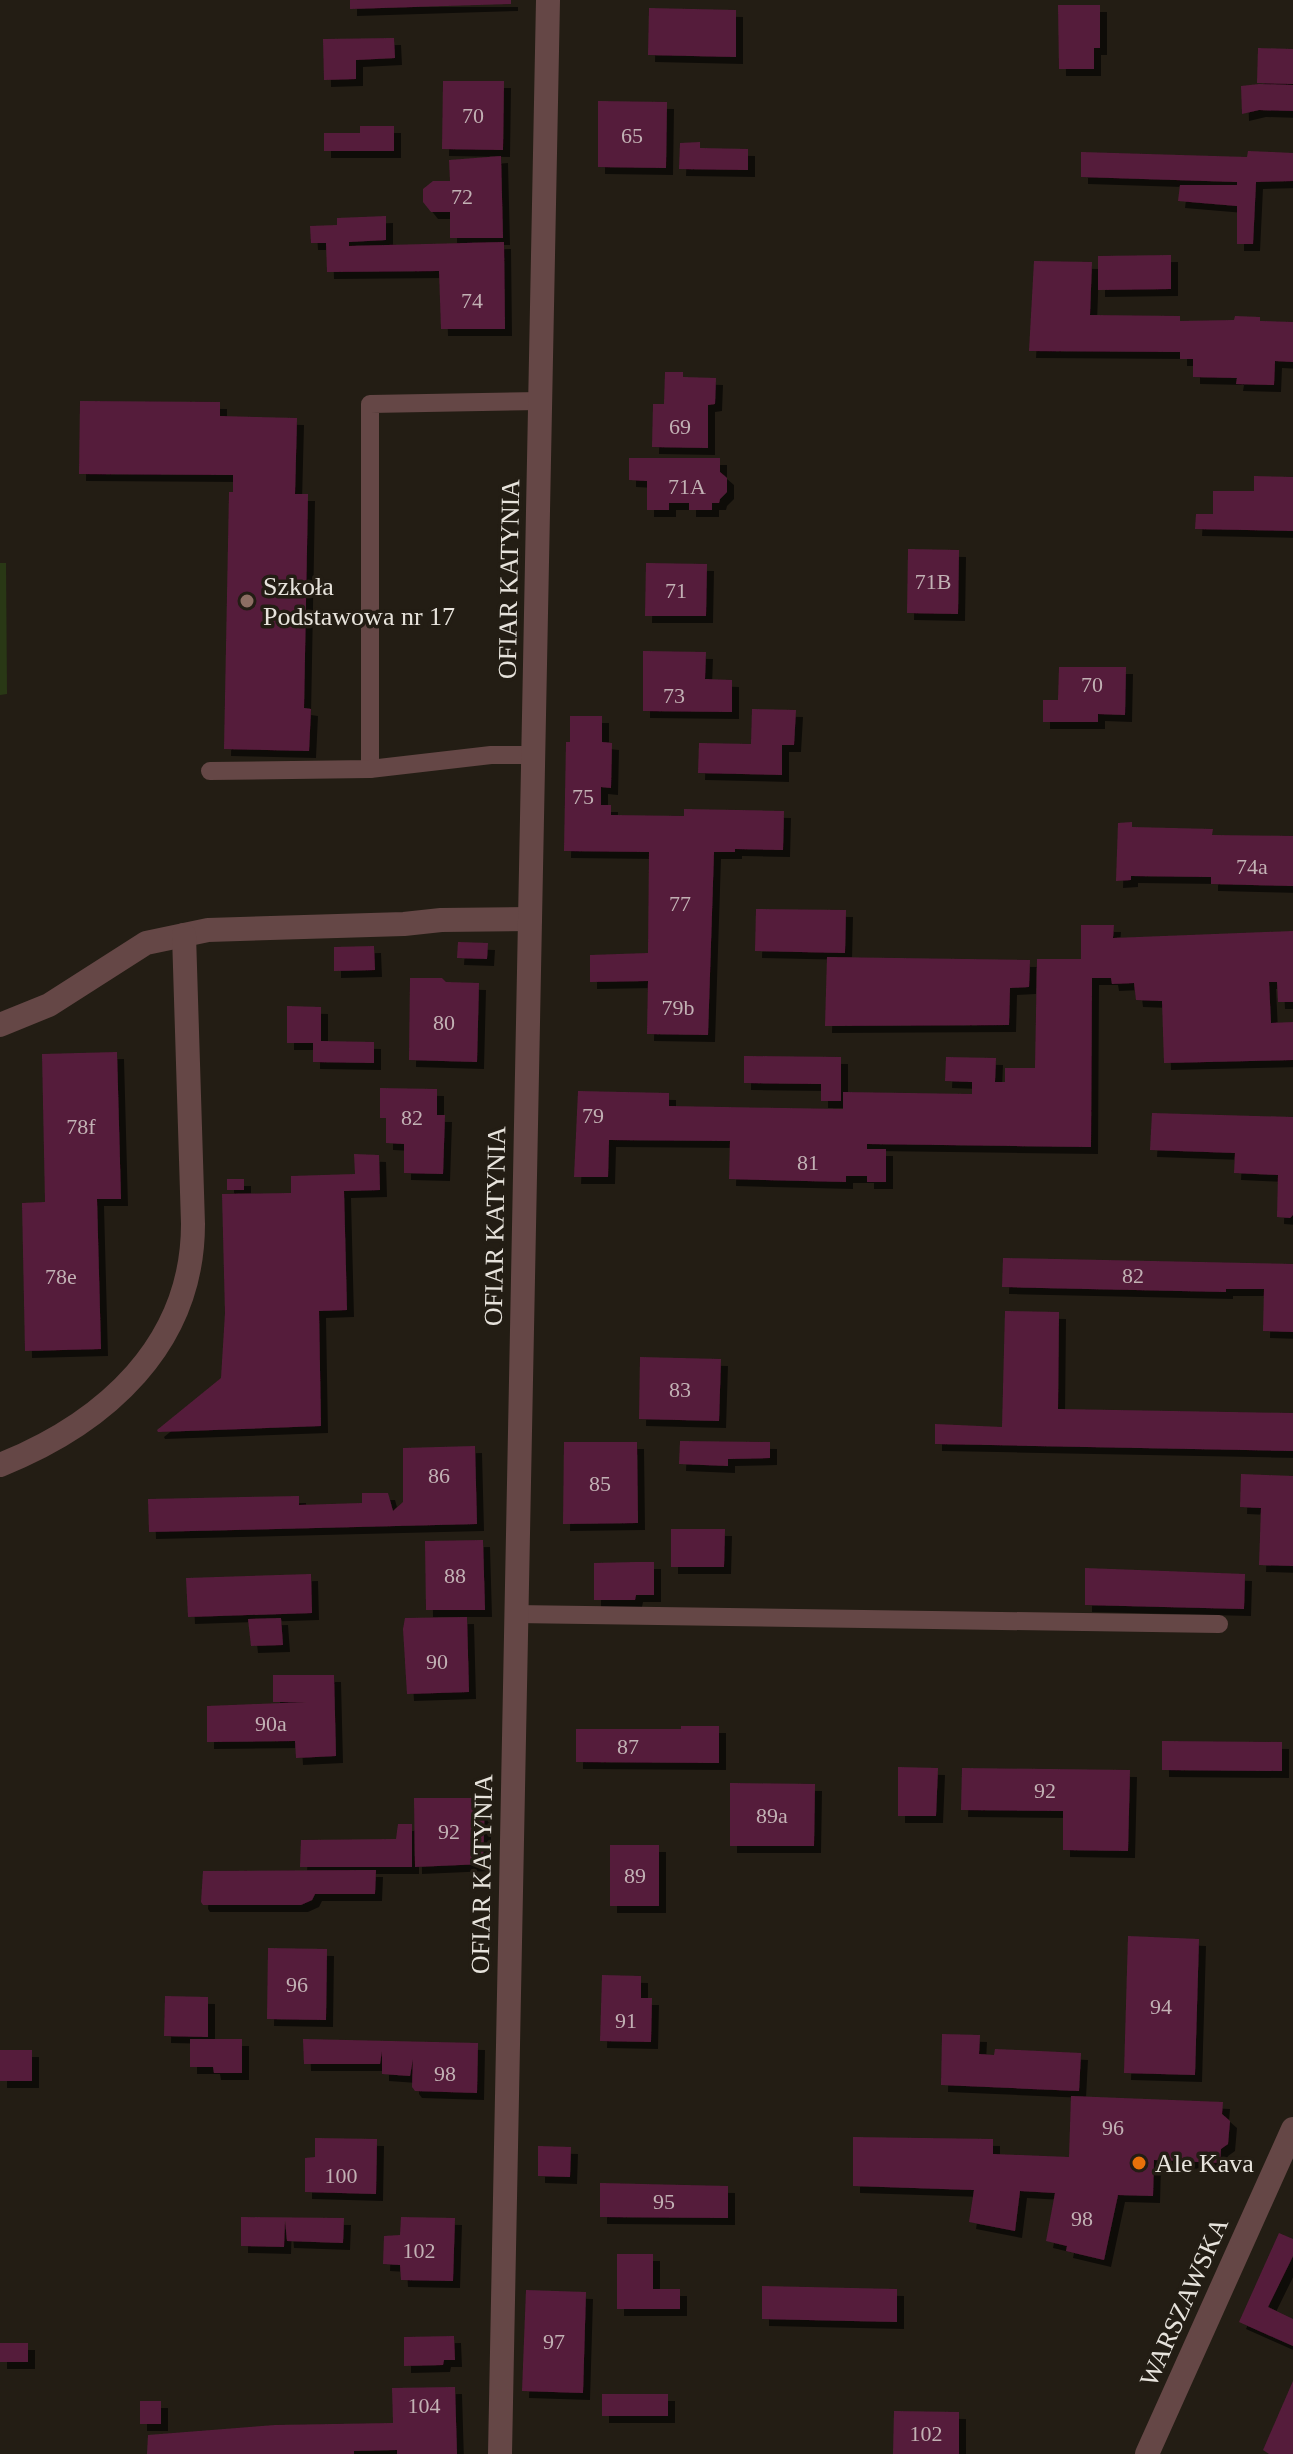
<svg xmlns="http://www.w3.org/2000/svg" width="1293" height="2454" font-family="'Times New Roman',serif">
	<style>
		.green { fill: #293815 }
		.building { fill: #551c3b; filter: url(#shadow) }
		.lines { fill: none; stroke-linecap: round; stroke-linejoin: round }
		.service { stroke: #654746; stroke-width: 18 }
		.minor { stroke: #654746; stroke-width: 24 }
		.education-dot { fill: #8d6e63; stroke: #231d14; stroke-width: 3 }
		.food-dot { fill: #e8710a; stroke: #231d14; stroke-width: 3 }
		.labels { text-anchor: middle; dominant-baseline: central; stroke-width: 7; stroke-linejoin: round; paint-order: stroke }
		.number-label { font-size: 22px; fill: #c2b1b4 }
		.street-label { font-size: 26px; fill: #e7e3dc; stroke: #231d14 }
		.poi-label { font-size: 26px; fill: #e7e3dc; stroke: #231d14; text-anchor: start }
	</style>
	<defs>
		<filter id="shadow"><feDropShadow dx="7" dy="7" stdDeviation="0" flood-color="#0009"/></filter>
	</defs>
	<rect width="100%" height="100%" fill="#231d14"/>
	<path class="green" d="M0 563H6L7 694 0 695Z"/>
	<g class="building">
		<path d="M350 0H511V4L350 9Z"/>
		<path d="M1058 5H1100V48H1094V69H1059Z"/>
		<path d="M649 8 736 10V57L648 55Z"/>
		<path d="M394 38 395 58 356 60V79L324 80 323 39Z"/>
		<path d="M1258 48 1293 49V84L1257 83Z"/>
		<path d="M443 81H504L503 150 442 149Z"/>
		<path d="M1259 84 1293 85V111L1259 110 1242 114 1241 86Z"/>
		<path d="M598 101 667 102 666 168 598 167Z"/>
		<path d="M360 126H394V151H324V133H360Z"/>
		<path d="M700 142V148L748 149V170L679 169 680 143Z"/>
		<path d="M1248 151 1293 153V181L1256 182 1253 244H1237V206L1178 201 1180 185H1237V182L1081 177V152L1247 157Z"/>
		<path d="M501 156 503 238H450V212H431L423 202V189L433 181H450L449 160Z"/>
		<path d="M386 216V240L349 242V246L504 242 505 329H441L439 271 327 272 326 243H311L310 226 337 225V218Z"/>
		<path d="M1171 255V289L1098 290V256Z"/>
		<path d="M1034 261 1092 262 1090 315 1180 316V321L1234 320 1235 316 1260 317V321L1293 322V362L1275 361 1274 385 1236 384 1237 378 1193 377V359H1180V352L1029 351Z"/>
		<path d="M665 372H683V377L716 378 715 404 708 405V448L652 447 653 404H664Z"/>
		<path d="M80 401 220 402V416L297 418 295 494H308L304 708 311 709 309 751 224 749 229 492H233V475L79 474Z"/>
		<path d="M629 458H720V472L727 478V492L720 499 719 503H712V510H689V503H669V510H647V481L629 480Z"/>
		<path d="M1254 476 1293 477V531L1195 529 1196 514H1213V491H1254Z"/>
		<path d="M908 549 959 550 958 614 907 613Z"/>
		<path d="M646 563 707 564 706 616H645Z"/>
		<path d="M643 651 706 652 705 679 732 680V712L643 711Z"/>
		<path d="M1059 667H1126L1125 715 1098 714V722H1043V700H1058Z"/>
		<path d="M752 709 796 710 794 745H782V775L698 773 699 743 751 744Z"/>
		<path d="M570 716H602V742L612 743 611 788 601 787V805H611V815L684 816V809L784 811 783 850 735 849V852H714L708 1035 647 1034 648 981 590 982V955L648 953 649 852 564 851 566 742H570Z"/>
		<path d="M1132 822V827L1213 829 1212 835 1293 836V886L1211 884V877L1131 876V880L1116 881 1118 823Z"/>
		<path d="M756 909 846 910 845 953 755 951Z"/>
		<path d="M1081 925H1114L1113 938 1293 931V1002H1278L1277 982H1269L1271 1023 1293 1022V1060L1164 1063 1162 1001 1136 1000 1134 983 1112 984 1111 978H1092L1091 1147 867 1144V1149H886V1182H867V1176H846V1182L729 1179 730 1141 609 1140 608 1177H574L578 1091 669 1093V1106L843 1109V1092L972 1094V1082L945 1081 946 1057 996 1058 995 1082H1005V1068H1035L1037 959H1081Z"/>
		<path d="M458 942 488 943 487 959 457 958Z"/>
		<path d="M374 946 375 970 334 971V947Z"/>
		<path d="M827 957 1030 960 1029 987 1010 988 1009 1025 825 1026Z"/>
		<path d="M410 978H442L446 982 479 983 477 1062 409 1060Z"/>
		<path d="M287 1006 321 1007V1041L374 1042V1063L313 1062V1043H287Z"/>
		<path d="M117 1052 121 1199H97L101 1349 25 1351 22 1203 45 1202 42 1054Z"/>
		<path d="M744 1056 841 1057V1101H821V1084L744 1083Z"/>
		<path d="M380 1088 437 1089V1115H445L443 1174 404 1173V1144L386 1143V1118H380Z"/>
		<path d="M1152 1113 1293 1117V1215L1290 1218 1277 1217 1278 1175 1234 1173 1235 1153 1150 1150Z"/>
		<path d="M354 1154 379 1155 380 1190 344 1191 347 1310 319 1311 321 1426 158 1432 157 1430 221 1378 225 1313 222 1194 291 1193V1176L355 1174Z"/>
		<rect x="227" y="1179" width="17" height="11"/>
		<path d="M1003 1258 1293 1264V1332L1263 1331 1264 1289H1226V1292L1002 1287Z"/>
		<path d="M1005 1311 1059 1312 1058 1409 1293 1413V1451L935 1444V1424L1002 1427Z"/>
		<path d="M640 1357 721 1359 719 1421 639 1419Z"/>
		<path d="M680 1441 770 1442V1458L728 1459V1466L679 1464Z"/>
		<path d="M564 1442H637L638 1523 563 1524Z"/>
		<path d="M475 1446 477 1524 149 1532 148 1499 299 1496V1505L362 1503V1493H388L393 1511 403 1502V1448Z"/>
		<path d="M1241 1474 1293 1476V1566L1259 1565 1261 1508 1240 1507Z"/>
		<path d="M671 1529H725L724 1567H671Z"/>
		<path d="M483 1540 485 1610H426L425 1541Z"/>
		<path d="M636 1562H654V1595H636L635 1600H594V1563Z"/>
		<path d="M1085 1568 1245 1574 1244 1609 1085 1605Z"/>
		<path d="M311 1574 312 1613 188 1617 186 1578Z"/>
		<path d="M467 1617 469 1692 407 1694 403 1629 405 1618Z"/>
		<path d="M281 1618 283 1645 251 1646 248 1619Z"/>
		<path d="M273 1675H334L336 1756 296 1758 295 1741 207 1742V1706L307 1702H273Z"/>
		<path d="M681 1726H719V1763L576 1762V1729H681Z"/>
		<path d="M1162 1741 1282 1742V1771L1162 1770Z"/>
		<path d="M898 1767 938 1768 936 1816H898Z"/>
		<path d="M962 1768 1130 1770 1128 1851 1063 1850V1811L961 1810Z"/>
		<path d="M730 1783 815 1784 814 1846H730Z"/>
		<path d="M414 1798H485L483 1864 415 1867Z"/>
		<path d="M398 1824H412V1867H300L301 1840 396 1839Z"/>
		<rect x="610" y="1845" width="49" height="61"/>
		<path d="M376 1870 375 1894H315L312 1900 301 1905H203L201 1902 203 1871Z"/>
		<path d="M1128 1936 1199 1939 1195 2075 1124 2073Z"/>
		<path d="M268 1948 327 1949 326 2020 267 2019Z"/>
		<path d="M602 1975 641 1976V1998H652L651 2042 600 2041Z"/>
		<path d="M165 1996 208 1997V2037L164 2036Z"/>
		<path d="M942 2034 980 2035 979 2054 994 2055 995 2049 1081 2053 1079 2091 941 2085Z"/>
		<path d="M190 2039H242V2073H214L213 2067H190Z"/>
		<path d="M303 2039 478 2043 477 2093 415 2091 412 2087 413 2059 410 2076 382 2074V2051L380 2064H304Z"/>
		<rect x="0" y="2050" width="32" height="31"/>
		<path d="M1071 2096 1223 2102 1222 2114 1230 2121 1228 2144 1221 2149 1220 2163 1154 2160 1153 2196 1118 2195 1104 2260 1066 2251 1067 2246 1046 2241 1055 2193 1020 2191 1015 2231 969 2222 974 2190 853 2186V2137L993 2139V2154L1069 2157Z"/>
		<path d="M315 2138 377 2139 376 2194 305 2192V2158L315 2157Z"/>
		<path d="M538 2146 571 2147 570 2177 538 2176Z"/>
		<path d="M600 2183 728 2186V2218L600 2217Z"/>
		<path d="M241 2217 344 2218 343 2243 287 2241 285 2220 284 2247 241 2246Z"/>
		<path d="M401 2217 455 2218 453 2281 401 2280 400 2265 383 2264 384 2236 400 2235Z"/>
		<path d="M1279 2233 1293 2239V2256L1268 2307 1293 2319V2346L1239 2322Z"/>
		<path d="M617 2254H653V2289H680V2309H617Z"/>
		<path d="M762 2286 897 2289V2322L762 2319Z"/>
		<path d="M526 2290 586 2292 583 2393 522 2391Z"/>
		<path d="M454 2336 455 2360H444L443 2365 404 2366V2337Z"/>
		<rect x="0" y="2343" width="28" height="19"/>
		<path d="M1293 2381V2454H1269L1263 2450Z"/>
		<path d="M455 2387 457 2454H397V2450L354 2451V2454H147L148 2435 275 2425 393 2423 392 2388Z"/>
		<rect x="602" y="2394" width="66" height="22"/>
		<rect x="140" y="2401" width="21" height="23"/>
		<path d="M894 2411 959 2412V2454H893Z"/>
	</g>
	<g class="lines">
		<g class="service">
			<path d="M370 769V404L540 401"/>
			<path d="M210 771 370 769 491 755H534"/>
			<path d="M515 1614 1219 1624"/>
		</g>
		<g class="minor">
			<path d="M0 1025 49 1005 146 943 208 930 404 924 441 920 530 919"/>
			<path d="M0 1465C105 1423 193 1345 193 1224L184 935"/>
			<path d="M500 2454 548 0"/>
			<path d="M1147 2454 1293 2129"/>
		</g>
	</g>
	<circle class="education-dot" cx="247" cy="601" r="8"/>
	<circle class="food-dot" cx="1139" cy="2163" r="8"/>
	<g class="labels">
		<g class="number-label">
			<text x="473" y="115">70</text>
			<text x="632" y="135">65</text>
			<text x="462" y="196">72</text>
			<text x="472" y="300">74</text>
			<text x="680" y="426">69</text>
			<text x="687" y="486">71A</text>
			<text x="933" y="581">71B</text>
			<text x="676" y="590">71</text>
			<text x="1092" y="684">70</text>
			<text x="674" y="695">73</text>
			<text x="583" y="796">75</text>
			<text x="1252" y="866">74a</text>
			<text x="680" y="903">77</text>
			<text x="678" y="1007">79b</text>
			<text x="444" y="1022">80</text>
			<text x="593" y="1115">79</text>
			<text x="412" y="1117">82</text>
			<text x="81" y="1126">78f</text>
			<text x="808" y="1162">81</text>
			<text x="1133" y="1275">82</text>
			<text x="61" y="1276">78e</text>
			<text x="680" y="1389">83</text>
			<text x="439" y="1475">86</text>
			<text x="600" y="1483">85</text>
			<text x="455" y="1575">88</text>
			<text x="437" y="1661">90</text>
			<text x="271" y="1723">90a</text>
			<text x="628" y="1746">87</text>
			<text x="1045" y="1790">92</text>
			<text x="772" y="1815">89a</text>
			<text x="449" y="1831">92</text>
			<text x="635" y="1875">89</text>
			<text x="297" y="1984">96</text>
			<text x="1161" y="2006">94</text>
			<text x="626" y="2020">91</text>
			<text x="445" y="2073">98</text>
			<text x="1113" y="2127">96</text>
			<text x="341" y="2175">100</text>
			<text x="664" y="2201">95</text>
			<text x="1082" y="2218">98</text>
			<text x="419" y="2250">102</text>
			<text x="554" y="2341">97</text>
			<text x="424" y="2405">104</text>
			<text x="926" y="2433">102</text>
		</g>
		<g class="street-label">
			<text transform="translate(509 579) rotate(-89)">OFIAR KATYNIA</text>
			<text transform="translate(495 1226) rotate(-89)">OFIAR KATYNIA</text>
			<text transform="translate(482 1874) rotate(-89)">OFIAR KATYNIA</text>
			<text transform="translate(1184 2302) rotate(-66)">WARSZAWSKA</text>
		</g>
		<g class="poi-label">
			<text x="263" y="586">Szkoła<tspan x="263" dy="30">Podstawowa nr 17</tspan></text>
			<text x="1155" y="2163">Ale Kava</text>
		</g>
	</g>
</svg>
